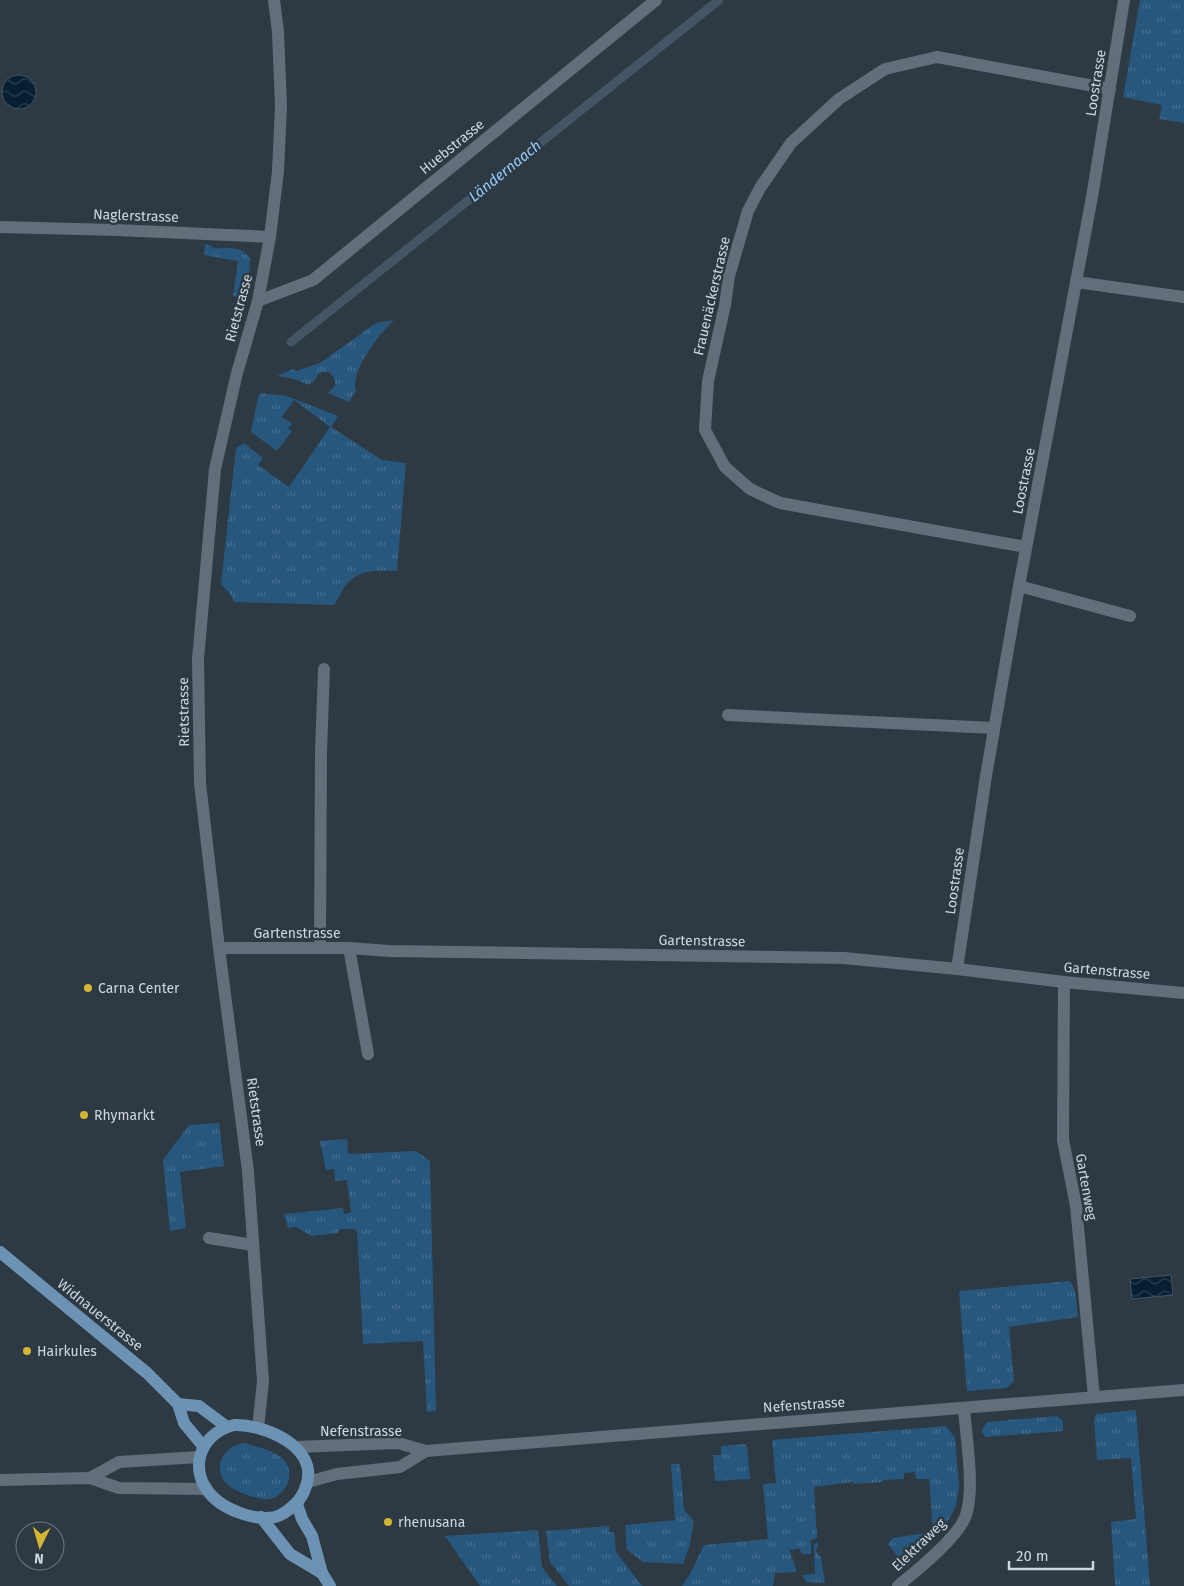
<svg xmlns="http://www.w3.org/2000/svg" width="1184" height="1586" font-family="'Fira Sans',sans-serif">
	<style>
		.grass { fill: url(#grass-tufts) }
		.water { fill: url(#water-waves); stroke: #445665 }
		.lines { fill: none; stroke-linecap: round; stroke-linejoin: round }
		.stream { stroke: #445665; stroke-width: 9 }
		.minor { stroke: #626f7a; stroke-width: 12 }
		.major { stroke: #6c93b4; stroke-width: 12 }
		.poi-dot { fill: #d4b635; stroke: #2d3943; stroke-width: 2 }
		.labels { text-anchor: middle; dominant-baseline: central; stroke-width: 5; stroke-linejoin: round; paint-order: stroke }
		.street-label { font-size: 14px; fill: #d0d7de; stroke: #2d3943 }
		.poi-label { font-size: 14px; fill: #d0d7de; stroke: #2d3943; text-anchor: start }
		.water-label { font-size: 15px; font-style: italic; fill: #95caf8; stroke: #2d3943 }
	</style>
	<defs>
		<pattern id="grass-tufts" width="24" height="20" patternUnits="userSpaceOnUse" patternTransform="scale(1.25)"><rect width="24" height="20" fill="#28577d"/><path d="M3 7l-1-3M5 7V3M7 7l1-3M15 17l-1-3M17 17v-4M19 17l1-3" fill="none" stroke="#466e8f"/></pattern>
		<pattern id="water-waves" width="16" height="10" patternUnits="userSpaceOnUse" patternTransform="scale(1.25)"><rect width="16" height="10" fill="#081f31"/><path d="M0 5q4-4 8 0t8 0" fill="none" stroke="#2b3f4e"/></pattern>
	</defs>
	<rect width="100%" height="100%" fill="#2d3943"/>
	<g class="grass">
		<path d="M1140 0H1184V123L1159 119 1162 105 1123 97Z"/>
		<path d="M205 244 212 246 213 248C227 249 241 244 250 259L249 276 240 302 237 297 233 296 238 261 204 255Z"/>
		<path d="M394 320C381 332 349 372 356 391L349 402 328 393 335 386V379L329 372H322L317 375 316 379 309 385 294 379 277 376 293 369 296 371 320 363 376 323Z"/>
		<path d="M262 393 287 396 338 416 331 427 382 460 406 463 397 571C378 571 359 568 346 585 341 591 339 598 334 605L234 602 231 595 221 584 236 448 244 443 263 458 258 465 289 487 330 427 294 400 282 417 292 424 288 429 292 431 277 451 251 432 258 397Z"/>
		<path d="M219 1123 224 1166 180 1172 186 1228 170 1231 163 1160 189 1125Z"/>
		<path d="M347 1139 348 1154 416 1151 430 1161 436 1411 427 1412 423 1341 363 1344 358 1247 357 1232 355 1229H340L338 1233 311 1236 297 1227 288 1228 284 1214 343 1208 344 1214 351 1212 347 1180 335 1181 334 1169 326 1170 320 1141Z"/>
		<path d="M1069 1281C1078 1290 1076 1305 1078 1317L1009 1327 1014 1381 1007 1388 967 1391 959 1291Z"/>
		<path d="M1136 1410 1150 1586H1115L1111 1522 1136 1519 1131 1458 1097 1460 1094 1420 1096 1414Z"/>
		<path d="M1057 1416 1063 1421V1431L986 1437 982 1433V1430L987 1422Z"/>
		<path d="M946 1426 955 1438 959 1487 956 1506 944 1528 906 1568 888 1544 893 1538 933 1532 929 1479H916L915 1472 904 1473V1479L883 1480V1482L854 1484 853 1482 814 1487 817 1538 811 1540V1554H802L799 1548 792 1550 789 1548 797 1572 775 1573 773 1586H682L691 1572 704 1545 768 1539 763 1484 776 1483 772 1440Z"/>
		<path d="M245 1443C257 1447 275 1450 284 1460 298 1476 283 1502 262 1499 251 1497 234 1491 227 1484 210 1467 226 1444 245 1443Z"/>
		<path d="M744 1444 747 1446 750 1479 715 1481 713 1455H721V1446Z"/>
		<path d="M671 1464H680L684 1510 694 1521 690 1544 683 1564 643 1562 627 1550 625 1525 675 1520Z"/>
		<path d="M609 1526V1532H614L616 1552 642 1586H569L550 1562 546 1531Z"/>
		<path d="M538 1530 542 1567 557 1586H480L445 1536Z"/>
		<path d="M818 1542V1549L816 1548V1551L821 1558 825 1583 806 1582 802 1575 815 1574 814 1544Z"/>
	</g>
	<g class="water">
		<circle cx="19" cy="92" r="17"/>
		<path d="M1171 1275 1173 1295 1132 1299 1130 1279Z"/>
	</g>
	<g class="lines">
		<path class="stream" d="M291 342 719 0"/>
		<g class="minor">
			<path d="M0 227 116 230 270 237"/>
			<path d="M1076 282 1184 297"/>
			<path d="M258 301 313 280 656 0"/>
			<path d="M1026 547 780 503 750 489 725 467 705 430 708 381 725 305 729 276 748 211 760 188 791 143 839 99 885 69 937 57 1110 89"/>
			<path d="M1019 586 1130 616"/>
			<path d="M728 715 994 728"/>
			<path d="M219 948H349L389 951 844 958 957 969 1064 982 1184 993"/>
			<path d="M320 948 321 753 324 669"/>
			<path d="M349 948 368 1054"/>
			<path d="M957 969 986 776 1019 586 1092 197 1124 0"/>
			<path d="M1064 982 1063 1140 1076 1206 1094 1397"/>
			<path d="M209 1238 253 1245"/>
			<path d="M258 1428 263 1381 248 1171 219 948 200 783 198 659 215 469 237 373 258 301 270 237 278 171 281 106 278 32 274 0"/>
			<path d="M296 1447 398 1443 426 1451 1184 1390"/>
			<path d="M90 1478 119 1462 199 1457"/>
			<path d="M0 1480 90 1478 119 1488 207 1489"/>
			<path d="M308 1482 337 1474 400 1467 426 1451"/>
			<path d="M898 1586C917 1570 959 1537 966 1515 975 1488 966 1438 964 1408"/>
		</g>
		<g class="major">
			<path d="M0 1252 147 1373 178 1404 184 1423 203 1446"/>
			<path d="M178 1404 199 1406 227 1427"/>
			<path d="M234 1425C264 1424 320 1447 306 1486 304 1493 300 1500 294 1505 289 1510 282 1515 275 1517 256 1521 228 1511 214 1498 187 1473 198 1434 234 1425Z"/>
			<path d="M297 1504 302 1519 312 1536 322 1573 330 1586"/>
			<path d="M261 1517 290 1554 322 1573"/>
		</g>
	</g>
	<g class="poi-dot">
		<circle cx="88" cy="988" r="5"/>
		<circle cx="84" cy="1115" r="5"/>
		<circle cx="27" cy="1351" r="5"/>
		<circle cx="388" cy="1522" r="5"/>
	</g>
	<g class="labels">
		<g class="street-label">
			<text transform="translate(1096 83) rotate(-81)">Loostrasse</text>
			<text transform="translate(452 147) rotate(-39)">Huebstrasse</text>
			<text transform="translate(136 216) rotate(2)">Naglerstrasse</text>
			<text transform="translate(712 296) rotate(-77)">Frauenäckerstrasse</text>
			<text transform="translate(239 308) rotate(-75)">Rietstrasse</text>
			<text transform="translate(1024 481) rotate(-79)">Loostrasse</text>
			<text transform="translate(184 712) rotate(-91)">Rietstrasse</text>
			<text transform="translate(955 881) rotate(-82)">Loostrasse</text>
			<text x="297" y="933">Gartenstrasse</text>
			<text transform="translate(702 941) rotate(1)">Gartenstrasse</text>
			<text transform="translate(1107 971) rotate(5)">Gartenstrasse</text>
			<text transform="translate(256 1112) rotate(82)">Rietstrasse</text>
			<text transform="translate(1086 1187) rotate(80)">Gartenweg</text>
			<text transform="translate(100 1315) rotate(39)">Widnauerstrasse</text>
			<text transform="translate(804 1405) rotate(-4)">Nefenstrasse</text>
			<text x="361" y="1431">Nefenstrasse</text>
			<text transform="translate(919 1545) rotate(-44)">Elektraweg</text>
		</g>
		<g class="poi-label">
			<text x="98" y="988">Carna Center</text>
			<text x="94" y="1115">Rhymarkt</text>
			<text x="37" y="1351">Hairkules</text>
			<text x="398" y="1522">rhenusana</text>
		</g>
		<g class="water-label">
			<text transform="translate(505 171) rotate(-39)">Ländernaach</text>
		</g>
	</g>
	<g transform="translate(40 1546) rotate(185)"><circle r="24" fill="#2d3943" stroke="#6e7881"/>
	<path d="M0-4L9 19L0 12L-9 19Z" fill="#d4b635"/>
	<text y="-8" font-size="14" font-weight="bold" text-anchor="middle" fill="#d0d7de">N</text>
	</g>
	<path d="M1009 1561v8h84v-8" fill="none" stroke="#d0d7de" stroke-width="2.5"/>
	<text x="1016" y="1561" font-size="15" fill="#d0d7de" stroke="#2d3943" stroke-width="4" paint-order="stroke">20 m</text>
</svg>
